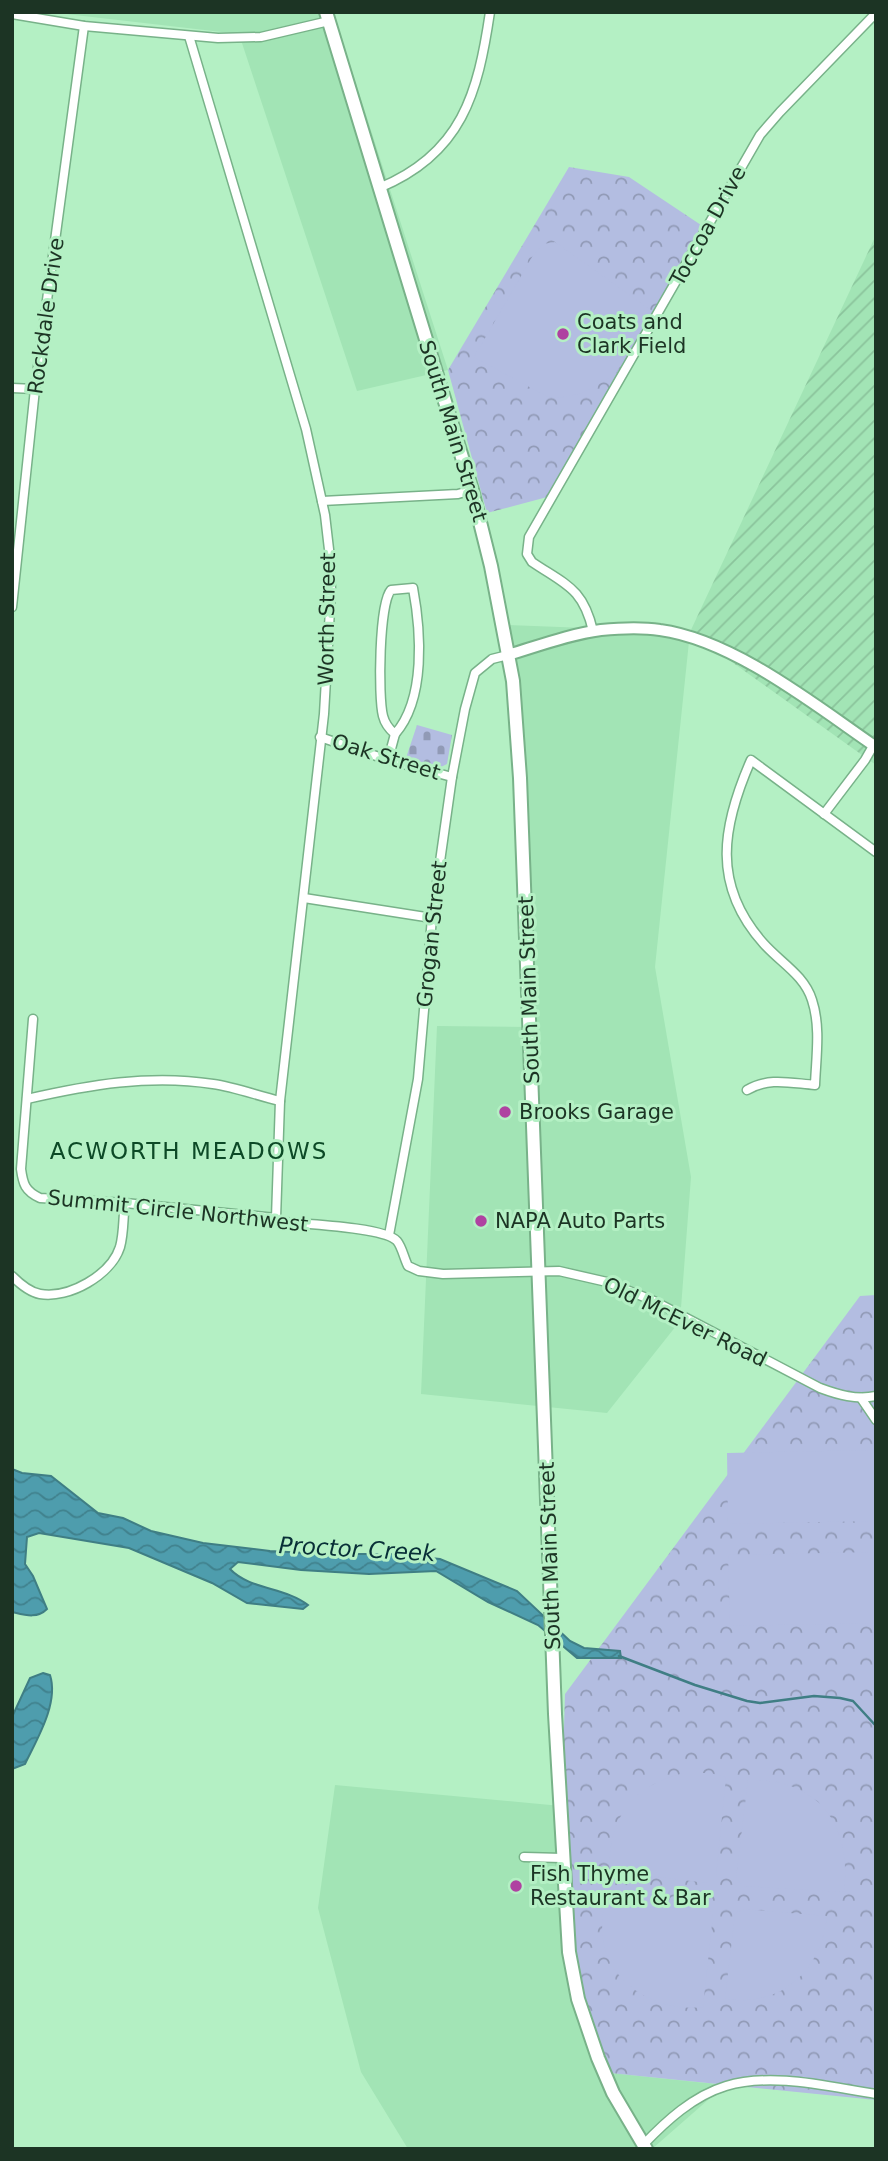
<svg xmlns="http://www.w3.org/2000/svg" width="888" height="2161" font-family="'DejaVu Sans',sans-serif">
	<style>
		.built { fill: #a2e4b5 }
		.industrial { fill: url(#industrial-furrows) }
		.forest { fill: url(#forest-crowns) }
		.cemetery { fill: url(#cemetery-stones) }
		.pitch { fill: #b3bde1 }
		.water { fill: url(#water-waves); stroke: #3f7e84; stroke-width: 2 }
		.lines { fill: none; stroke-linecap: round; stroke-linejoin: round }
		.stream { stroke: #3f7e84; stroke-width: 2.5 }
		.minor-casing { stroke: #78b289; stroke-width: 11 }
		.tertiary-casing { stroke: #78b289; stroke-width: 14 }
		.secondary-casing { stroke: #78b289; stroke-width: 16 }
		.minor { stroke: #fff; stroke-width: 8 }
		.tertiary { stroke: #fff; stroke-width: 10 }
		.secondary { stroke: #fff; stroke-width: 12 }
		.poi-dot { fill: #af42a1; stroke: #b4f0c4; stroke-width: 2.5 }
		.labels { text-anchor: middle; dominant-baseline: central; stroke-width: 6; stroke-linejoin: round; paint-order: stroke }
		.street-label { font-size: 21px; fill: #1c3424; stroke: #b4f0c4 }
		.poi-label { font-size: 21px; fill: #1c3424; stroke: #b4f0c4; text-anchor: start }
		.neighbourhood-label { font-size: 23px; letter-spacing: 2px; fill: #0c4926; stroke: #b4f0c4 }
		.water-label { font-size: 23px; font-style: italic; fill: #082f37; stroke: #b4f0c4 }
	</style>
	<defs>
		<pattern id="industrial-furrows" width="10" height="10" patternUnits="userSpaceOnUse" patternTransform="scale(1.75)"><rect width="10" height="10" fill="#a2e4b5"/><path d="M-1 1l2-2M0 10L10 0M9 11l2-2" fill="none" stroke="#8bc49c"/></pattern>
		<pattern id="forest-crowns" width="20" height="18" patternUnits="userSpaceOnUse" patternTransform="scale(1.75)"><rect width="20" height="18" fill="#b3bde1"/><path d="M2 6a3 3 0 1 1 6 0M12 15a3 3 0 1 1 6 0" fill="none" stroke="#919ab6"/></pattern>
		<pattern id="cemetery-stones" width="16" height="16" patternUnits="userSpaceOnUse" patternTransform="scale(1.75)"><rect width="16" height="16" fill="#b3bde1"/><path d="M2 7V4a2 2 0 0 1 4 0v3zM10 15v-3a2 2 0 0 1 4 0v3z" fill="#919ab6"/></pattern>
		<pattern id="water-waves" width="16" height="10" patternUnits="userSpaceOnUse" patternTransform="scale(1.75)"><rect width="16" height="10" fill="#4e9dad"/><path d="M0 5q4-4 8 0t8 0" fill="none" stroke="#40818d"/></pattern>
	</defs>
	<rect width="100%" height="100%" fill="#b4f0c4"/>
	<g class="built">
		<path d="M49 12H333L448 370 357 391 239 34Z"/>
		<path d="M506 625 690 632 655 967 691 1177 680 1321 607 1413 421 1394 437 1026 528 1027Z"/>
		<path d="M335 1785 561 1806 610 2073 725 2085 652 2149H408L361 2072 318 1908Z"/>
	</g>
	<path class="industrial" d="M876 235V765L690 632Z"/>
	<g class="forest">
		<path d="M569 167 629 177 704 227 551 496 487 513 448 370Z"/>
		<path d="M876 1295V2100L610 2073 576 1998 561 1832 565 1694 860 1296Z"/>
	</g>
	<path class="cemetery" d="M417 725 452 735 447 764 441 767 406 758Z"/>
	<g class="pitch">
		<path d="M555 242 652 311 615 375 582 393 559 398 546 396 474 357 532 257 543 244Z"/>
		<path d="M876 1450V1521L728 1524 727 1453Z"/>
		<path d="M876 1552V1623L730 1626 728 1555Z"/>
		<path d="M685 1773H710L726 1777 716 1877 707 1883 610 1871C607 1819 633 1784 685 1773Z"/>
		<path d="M748 1780C819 1778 852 1825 844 1892L743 1886 736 1878Z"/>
		<path d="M606 1892 706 1905 713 1915 703 2007C664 2012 619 1991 606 1952 599 1933 603 1912 606 1892Z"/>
		<path d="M742 1909 827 1916C821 1972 781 2007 725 1999L735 1914Z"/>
	</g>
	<g class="water">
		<path d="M12 1469 22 1473 51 1476 98 1513 123 1518 151 1531 203 1543 270 1551 324 1554H391L440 1559 517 1591 570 1641 584 1648 620 1651 621 1658H577L538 1625 488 1602 436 1571 369 1574 301 1570 238 1562 230 1569C250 1590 285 1587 308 1605L303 1609 247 1603 212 1583 129 1548 39 1533 27 1537 25 1564 33 1576 47 1609C37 1619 25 1615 12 1612Z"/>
		<path d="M43 1673 50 1675C59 1703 37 1739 25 1764L12 1769V1717L30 1678Z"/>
	</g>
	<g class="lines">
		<path class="stream" d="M619 1656 695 1685 747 1701 760 1703 814 1696 840 1698 853 1701 876 1726"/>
		<g class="minor-casing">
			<g id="minor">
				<path d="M12 14 84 26 218 38 261 37 329 21"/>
				<path d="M189 36 306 429 325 515 330 558 331 592 324 714 280 1101 276 1218"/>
				<path d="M379 188C462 154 478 93 490 12"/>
				<path d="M12 388 35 389"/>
				<path d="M322 501 458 494 472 490"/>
				<path d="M413 588C421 631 426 699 395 734 389 729 385 724 383 716 378 697 379 603 391 590Z"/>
				<path d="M12 607 35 389 84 26"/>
				<path d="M593 631C583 588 566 585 532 562L527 554 529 537 760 135 780 112 876 13"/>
				<path d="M320 737 388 760 452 777"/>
				<path d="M388 760 395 734"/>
				<path d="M824 814 865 760 873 746"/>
				<path d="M304 898 432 918"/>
				<path d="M33 1019 21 1169C23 1184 25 1191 40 1198L125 1203 276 1218 284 1222C304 1224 385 1227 397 1241 402 1247 404 1258 408 1266L419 1271 443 1274 559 1271 607 1282 654 1301 820 1388C839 1395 856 1400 876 1396"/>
				<path d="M747 1090C769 1077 790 1083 815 1085 816 1058 821 1027 812 1000 804 975 781 963 764 944 711 885 722 826 751 760L876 852"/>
				<path d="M27 1099C88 1085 150 1074 213 1084 235 1087 258 1096 280 1101"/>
				<path d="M389 1235 418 1079 432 918 452 777 465 709 475 673 492 659 508 655"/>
				<path d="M12 1276C20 1284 29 1292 40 1294 69 1299 111 1275 120 1247 124 1233 123 1216 125 1203"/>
				<path d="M861 1398 876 1420"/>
				<path d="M524 1857 562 1858"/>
				<path d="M643 2145C666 2121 693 2096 726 2086 773 2072 829 2087 876 2094"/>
			</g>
		</g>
		<g class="tertiary-casing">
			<path id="tertiary" d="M508 655C538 646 570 634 601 630 621 628 641 627 660 630 734 640 816 706 876 747"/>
		</g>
		<g class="secondary-casing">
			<path id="secondary" d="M326 12 472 490 491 566 513 681 520 778 555 1714 569 1952 578 1999 598 2058 613 2093 646 2149"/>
		</g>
		<use href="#minor" class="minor"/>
		<use href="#tertiary" class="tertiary"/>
		<use href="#secondary" class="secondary"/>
	</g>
	<g class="poi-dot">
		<circle cx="563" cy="334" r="7"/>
		<circle cx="505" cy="1112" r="7"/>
		<circle cx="481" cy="1221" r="7"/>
		<circle cx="516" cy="1886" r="7"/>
	</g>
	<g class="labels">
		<g class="street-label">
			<text transform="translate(708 226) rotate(-61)">Toccoa Drive</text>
			<text transform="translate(46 316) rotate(-82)">Rockdale Drive</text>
			<text transform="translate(453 431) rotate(73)">South Main Street</text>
			<text transform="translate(327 619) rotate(-89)">Worth Street</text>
			<text transform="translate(386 757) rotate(17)">Oak Street</text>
			<text transform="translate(432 934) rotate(-84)">Grogan Street</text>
			<text transform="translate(529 990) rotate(-92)">South Main Street</text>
			<text transform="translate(178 1211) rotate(6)">Summit Circle Northwest</text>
			<text transform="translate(685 1322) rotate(26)">Old McEver Road</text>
			<text transform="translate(550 1556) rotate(-92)">South Main Street</text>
		</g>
		<g class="poi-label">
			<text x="577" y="322">Coats and<tspan x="577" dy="24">Clark Field</tspan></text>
			<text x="519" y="1112">Brooks Garage</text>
			<text x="495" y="1221">NAPA Auto Parts</text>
			<text x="530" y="1874">Fish Thyme<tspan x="530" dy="24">Restaurant &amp; Bar</tspan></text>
		</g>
		<g class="neighbourhood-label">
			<text x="189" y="1151">ACWORTH MEADOWS</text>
		</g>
		<g class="water-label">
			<text transform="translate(357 1549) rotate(3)">Proctor Creek</text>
		</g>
	</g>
	<rect width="888" height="2161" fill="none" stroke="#1c3424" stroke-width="28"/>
</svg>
